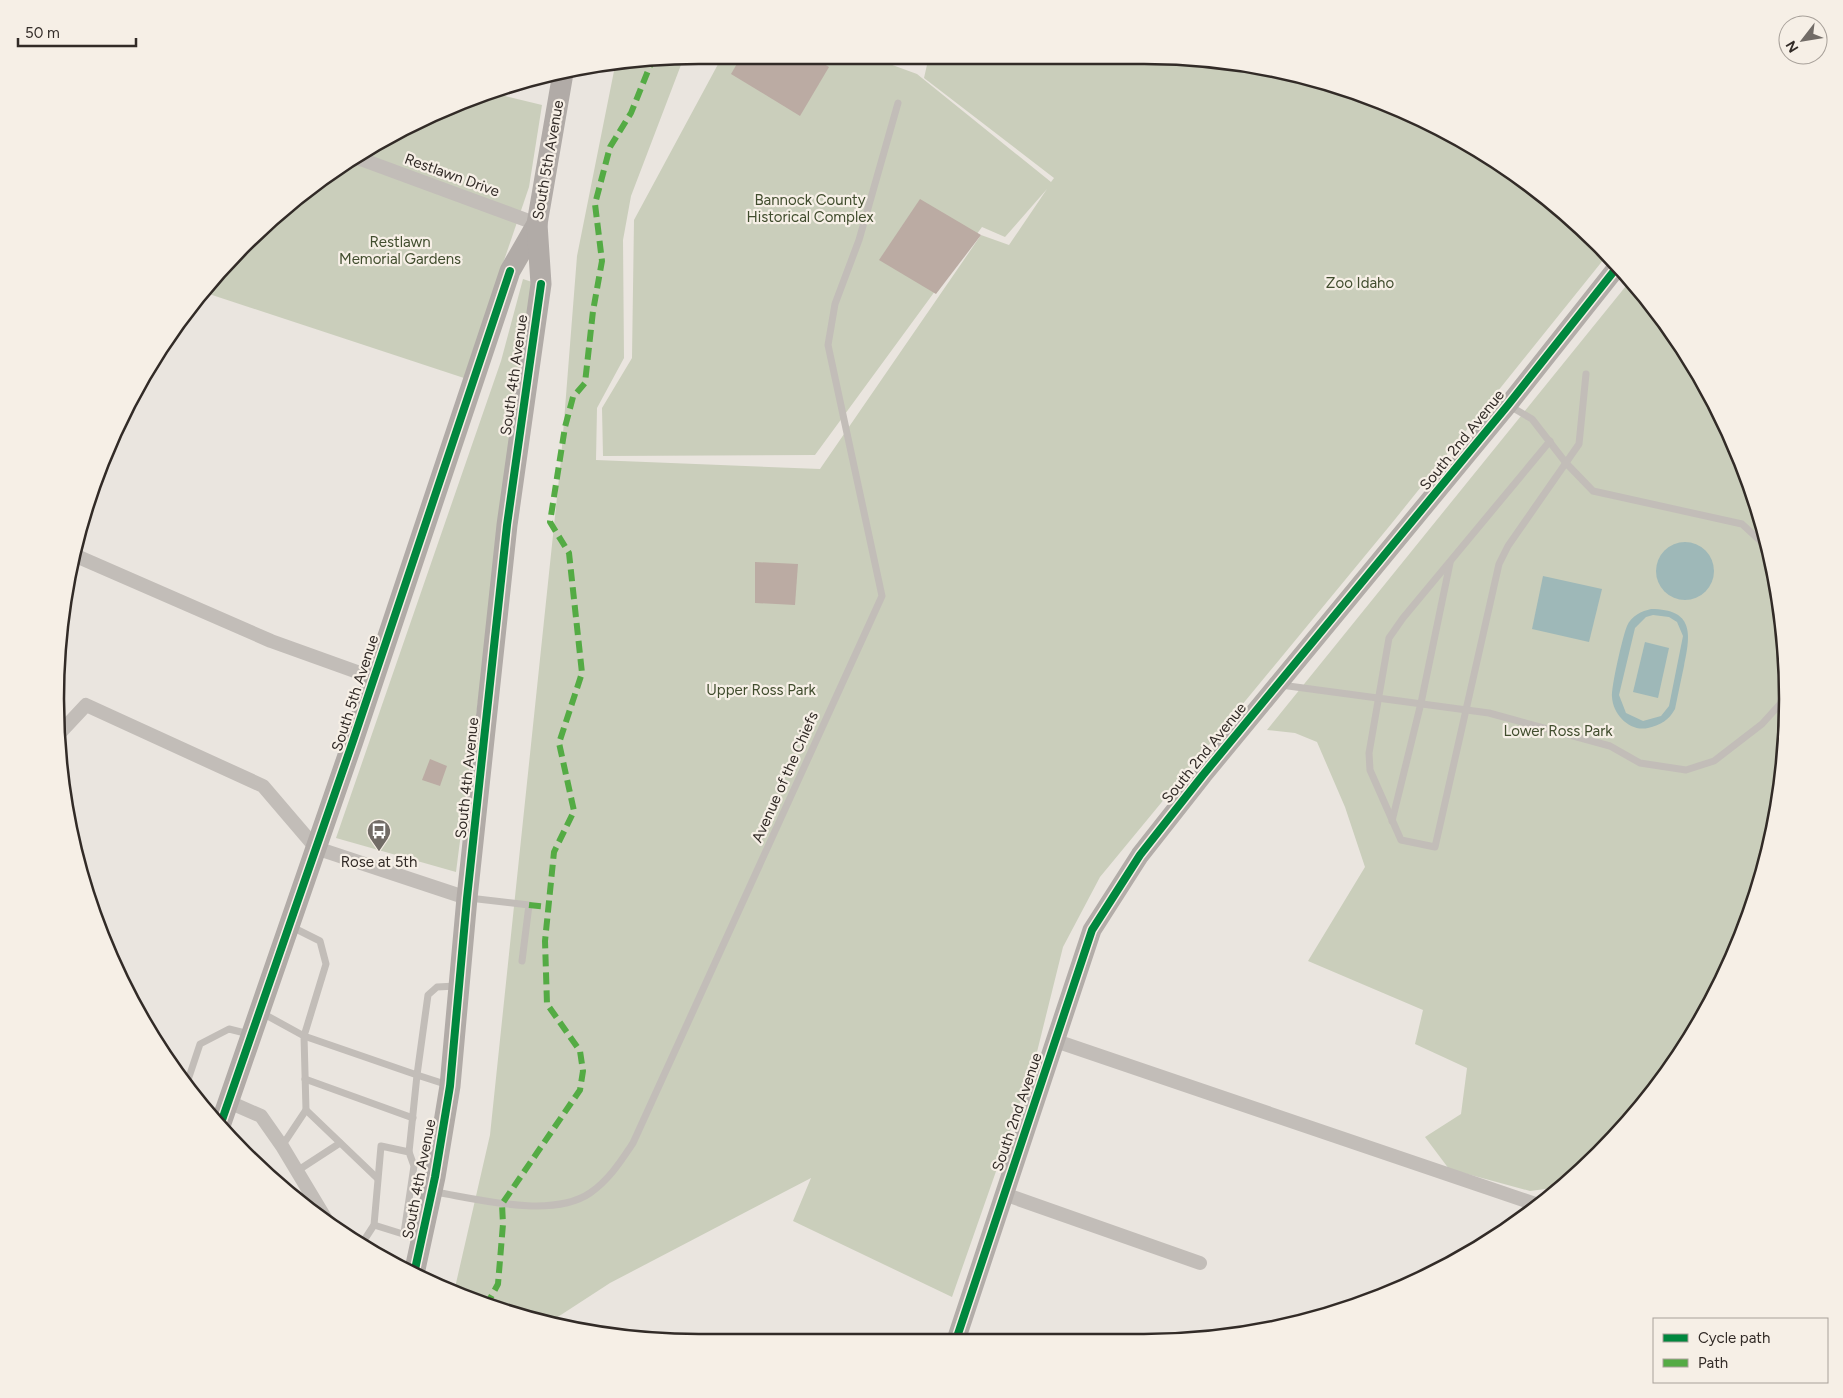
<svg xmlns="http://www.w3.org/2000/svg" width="1843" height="1398" font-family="Figtree,sans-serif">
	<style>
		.green { fill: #cacebb }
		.water { fill: #9eb8b8; fill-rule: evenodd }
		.building { fill: #bbaba3 }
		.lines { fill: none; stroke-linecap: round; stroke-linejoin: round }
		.lane { stroke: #c2bdb8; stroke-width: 7 }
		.street { stroke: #c2bdb8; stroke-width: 14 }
		.secondary { stroke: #b3ada9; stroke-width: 19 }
		.primary { stroke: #b1aba7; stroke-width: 21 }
		.quiet { stroke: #54ab44; stroke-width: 6; stroke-dasharray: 12 6; stroke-linecap: butt }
		.cycleway-casing { stroke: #f6efe6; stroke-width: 11 }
		.cycleway { stroke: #00873e; stroke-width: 8 }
		.labels { text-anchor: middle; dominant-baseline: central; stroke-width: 4.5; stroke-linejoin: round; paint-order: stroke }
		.street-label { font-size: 15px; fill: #322b27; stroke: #f6efe6 }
		.park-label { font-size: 15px; fill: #414d2e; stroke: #f6efe6 }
		.poi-label { font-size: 15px; fill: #322b27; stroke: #f6efe6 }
		.rim { fill: none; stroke: #322b27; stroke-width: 2.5 }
	</style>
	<rect width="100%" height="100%" fill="#eae5df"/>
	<g class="green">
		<path d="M723 55H865L917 74 1051 182 1054 178 924 78 929 56H1186L1311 77 1429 122 1536 188 1600 244 1608 254 1392 523 1100 877 1063 947 1035 1060 952 1297 793 1221 811 1178 610 1283 550 1322 492 1309 454 1292 490 1135 561 459 577 256 615 66 684 57 631 196 623 240 624 358 597 408 596 460 820 469 981 235 1009 245 1047 189 1005 237 982 227 815 455 603 456 602 408 632 358 634 220Z"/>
		<path d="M493 93 542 105 529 187 464 378 203 292 215 274 275 215 377 141Z"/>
		<path d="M523 279 532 282 456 872 336 838 501 361Z"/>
		<path d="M1630 281 1679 341 1739 452 1776 573 1788 699 1776 824 1760 875 1708 1003 1680 1057 1600 1154 1560 1187 1530 1191 1449 1169 1425 1137 1461 1114 1467 1068 1415 1044 1423 1010 1308 961 1365 867 1345 807 1317 742 1295 733 1267 730Z"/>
	</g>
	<g class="water">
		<circle cx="1685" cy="571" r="29"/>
		<path d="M1543 576 1602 589 1589 642 1532 629Z"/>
		<path d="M1651 609C1694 609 1691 634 1684 666 1681 680 1678 694 1675 709 1669 720 1661 725 1648 728 1630 732 1613 715 1612 697 1611 687 1623 635 1627 626 1631 616 1642 611 1651 609ZM1653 615 1669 617 1677 622 1683 636 1669 706 1661 716 1643 721 1626 713 1619 695 1635 628 1646 617Z"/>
		<path d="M1645 642 1669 648 1658 698 1633 692Z"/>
	</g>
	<g class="building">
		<path d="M742 55H810L829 67 800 116 731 74Z"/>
		<path d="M920 199 981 235 936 294 879 260Z"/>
		<path d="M755 562 798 564 795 605 755 603Z"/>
		<path d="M430 759 447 766 440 786 422 780Z"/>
	</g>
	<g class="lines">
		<g class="lane">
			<path d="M1508 405 1532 419 1566 463 1593 491 1742 524 1768 548"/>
			<path d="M1550 441 1403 618 1389 638 1369 753 1370 770 1401 840 1435 847 1499 564 1508 546 1579 444 1586 374"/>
			<path d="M1281 685 1489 713 1610 746 1640 763 1686 770 1714 761 1762 724 1781 703 1784 663"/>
			<path d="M1392 821 1421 703 1450 563"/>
			<path d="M469 898 529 905 522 961"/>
			<path d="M292 927 320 941 326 964 304 1036 417 1075 428 995 437 987 456 986"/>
			<path d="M262 1013 304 1036 306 1110 282 1146"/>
			<path d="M305 1079 413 1118"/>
			<path d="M187 1083 200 1044 229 1029 249 1034"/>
			<path d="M306 1110 377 1178"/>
			<path d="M409 1152 417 1075 448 1085"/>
			<path d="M297 1171 340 1143"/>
			<path d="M435 1192C478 1199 552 1219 590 1193 609 1180 621 1161 633 1143L882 596 828 345 835 304 859 240 898 103"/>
			<path d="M374 1225 419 1239"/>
			<path d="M361 1245 374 1225 381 1146 409 1152 414 1166 404 1233"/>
		</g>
		<g class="street">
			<path d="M355 157 537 224"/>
			<path d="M74 555 271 641 374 678"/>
			<path d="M57 736 86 705 263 786 316 848 467 898"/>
			<path d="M1056 1041 1538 1205"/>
			<path d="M229 1102 261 1116 282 1146 327 1221"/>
			<path d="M1004 1194 1200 1263"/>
		</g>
		<path class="secondary" d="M957 1337 1092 930 1140 855 1203 775 1508 405 1618 266"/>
		<g class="primary">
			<path d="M221 1123 353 741 510 271 537 224 563 73"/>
			<path d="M414 1274 435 1177 450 1086 467 898 507 525 541 284 537 224"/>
		</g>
		<g class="quiet">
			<path d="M529 905 548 907"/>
			<path d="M486 1306 498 1284 503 1224 502 1204 580 1090 583 1071 580 1051 547 1004 545 941 554 852 574 811 559 743 582 673 569 553 550 522 565 427 573 397 585 383 593 311 602 261 595 204 610 147 631 113 652 61"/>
		</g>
		<g class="cycleway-casing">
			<g id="cycleway">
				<path d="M221 1123 353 741 510 271"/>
				<path d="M414 1274 435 1177 450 1086 467 898 507 525 541 284"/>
				<path d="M957 1337 1092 930 1140 855 1203 775 1508 405 1618 266"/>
			</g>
		</g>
		<use href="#cycleway" class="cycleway"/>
	</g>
	<defs>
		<g id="bus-pin" transform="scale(1.25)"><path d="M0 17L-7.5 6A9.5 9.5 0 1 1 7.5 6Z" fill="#726c67" stroke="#f6efe6"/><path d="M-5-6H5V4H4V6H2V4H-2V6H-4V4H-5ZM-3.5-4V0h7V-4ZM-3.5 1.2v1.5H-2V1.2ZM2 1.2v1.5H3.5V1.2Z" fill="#fff"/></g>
	</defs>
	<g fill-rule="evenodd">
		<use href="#bus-pin" x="379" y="831"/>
	</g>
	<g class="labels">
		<g class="street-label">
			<text transform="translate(548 160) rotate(-80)">South 5th Avenue</text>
			<text transform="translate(452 175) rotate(20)">Restlawn Drive</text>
			<text transform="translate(514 375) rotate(-82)">South 4th Avenue</text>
			<text transform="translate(1462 440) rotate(-51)">South 2nd Avenue</text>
			<text transform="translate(355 693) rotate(-72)">South 5th Avenue</text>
			<text transform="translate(1204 753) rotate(-51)">South 2nd Avenue</text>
			<text transform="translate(785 777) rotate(-66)">Avenue of the Chiefs</text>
			<text transform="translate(467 778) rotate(-84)">South 4th Avenue</text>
			<text transform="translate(1017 1112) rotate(-71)">South 2nd Avenue</text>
			<text transform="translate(419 1179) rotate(-79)">South 4th Avenue</text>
		</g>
		<g class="park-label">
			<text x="810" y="200">Bannock County<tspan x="810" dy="17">Historical Complex</tspan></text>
			<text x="400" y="242">Restlawn<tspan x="400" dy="17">Memorial Gardens</tspan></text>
			<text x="1360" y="283">Zoo Idaho</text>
			<text x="761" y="690">Upper Ross Park</text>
			<text x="1558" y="731">Lower Ross Park</text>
		</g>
		<g class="poi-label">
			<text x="379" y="862">Rose at 5th</text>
		</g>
	</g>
	<path d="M0 0H1843V1398H0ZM699 64H1144A635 635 0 0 1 1779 699V699A635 635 0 0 1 1144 1334H699A635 635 0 0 1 64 699V699A635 635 0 0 1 699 64Z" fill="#f6efe6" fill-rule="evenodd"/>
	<path class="rim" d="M699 64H1144A635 635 0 0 1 1779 699V699A635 635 0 0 1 1144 1334H699A635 635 0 0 1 64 699V699A635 635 0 0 1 699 64Z"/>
	<rect x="1653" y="1318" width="175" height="65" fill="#f6efe6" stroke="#a8a19a"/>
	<rect x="1663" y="1334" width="25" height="8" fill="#00873e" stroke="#a8a19a"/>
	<text x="1698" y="1343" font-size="15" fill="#322b27">Cycle path</text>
	<rect x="1663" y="1359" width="25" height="8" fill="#54ab44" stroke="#a8a19a"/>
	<text x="1698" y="1368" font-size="15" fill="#322b27">Path</text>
	<g transform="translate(1803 40) rotate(239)"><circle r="24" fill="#f6efe6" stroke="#a8a19a"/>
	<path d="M0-4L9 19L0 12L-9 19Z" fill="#726c67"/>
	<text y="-8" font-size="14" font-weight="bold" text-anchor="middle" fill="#322b27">N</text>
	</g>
	<path d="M18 38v8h118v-8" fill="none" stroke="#322b27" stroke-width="2.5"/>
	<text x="25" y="38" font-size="15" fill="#322b27" stroke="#f6efe6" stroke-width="4" paint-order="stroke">50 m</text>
</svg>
